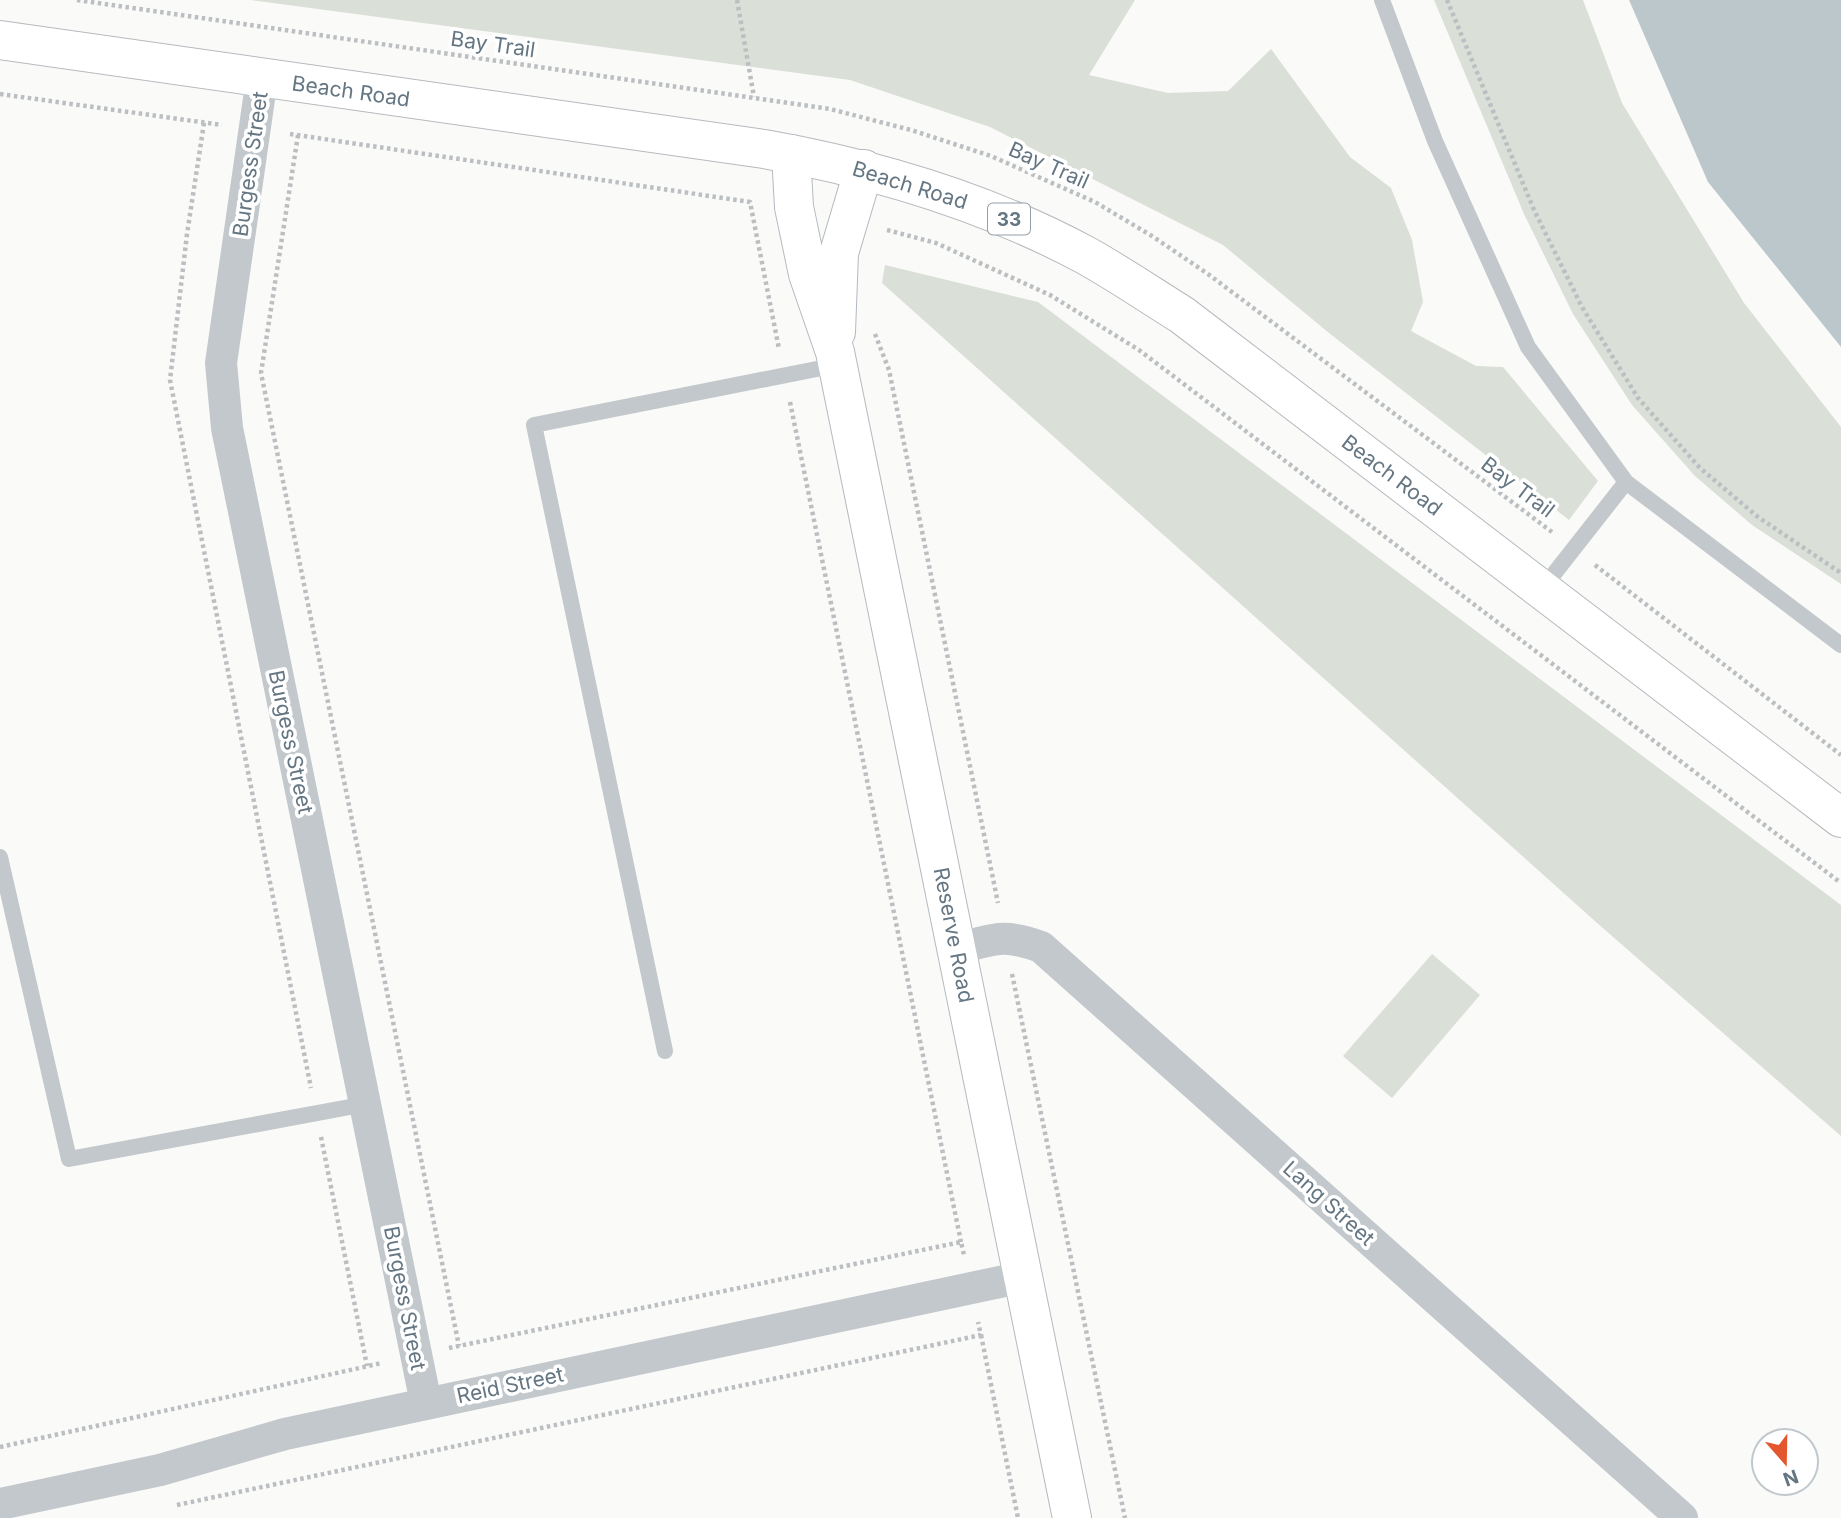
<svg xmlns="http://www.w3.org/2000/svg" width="1841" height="1518" font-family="Inter,sans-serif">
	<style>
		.green { fill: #dadfd7 }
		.water { fill: #bbc7cb }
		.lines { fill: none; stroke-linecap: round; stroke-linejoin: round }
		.secondary-casing { stroke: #b3babf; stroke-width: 40 }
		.primary-casing { stroke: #b5babe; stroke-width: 40 }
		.path { stroke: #bbbfc2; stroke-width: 4.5; stroke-dasharray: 3.5 3.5; stroke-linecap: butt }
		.lane { stroke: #c3c8cc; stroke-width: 16 }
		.street { stroke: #c3c8cc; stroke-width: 32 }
		.secondary { stroke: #fff; stroke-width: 38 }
		.primary { stroke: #fff; stroke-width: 38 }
		.labels { text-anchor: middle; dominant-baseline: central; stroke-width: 7; stroke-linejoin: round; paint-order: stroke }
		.shield { fill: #fff; stroke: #939fa8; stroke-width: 2 }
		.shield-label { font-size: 19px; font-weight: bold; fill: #657683 }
		.street-label { font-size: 21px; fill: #657683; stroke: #fff }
	</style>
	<rect width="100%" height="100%" fill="#fafaf8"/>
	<g class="green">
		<path d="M251 0H1135L1089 75 1168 93 1228 91 1271 49 1350 157 1391 188 1412 240 1423 302 1411 331 1476 366 1503 367 1598 481 1569 520 1329 333 1223 245 990 127 850 80Z"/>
		<path d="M1434 0H1583L1622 103 1744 303 1841 427V584L1752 525 1695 476 1632 405 1573 314 1524 214Z"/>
		<path d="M885 265 1038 302 1841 905V1136L1596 922 882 283Z"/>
		<path d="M1432 954 1480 995 1392 1098 1343 1056Z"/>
	</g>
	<path class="water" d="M1629 0H1841V347L1708 182Z"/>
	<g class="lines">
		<g class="secondary-casing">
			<g id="secondary">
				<path d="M791 154 794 207 808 274 835 352 1072 1518"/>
				<path d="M836 332 839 253 864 169"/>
			</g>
		</g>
		<g class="primary-casing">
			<path id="primary" d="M0 40 764 149C877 169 985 201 1087 256 1119 274 1150 295 1182 315L1841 818"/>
		</g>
		<g class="path">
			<path d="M77 0 830 109 911 130 991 156 1095 202 1152 236 1208 274 1552 532"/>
			<path d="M737 0 754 97"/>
			<path d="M1447 0 1534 210 1582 307 1638 398 1700 468 1758 517 1841 573"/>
			<path d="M0 94 222 125"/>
			<path d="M204 123 187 234 170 380 311 1088"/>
			<path d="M290 134 750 202 779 349"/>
			<path d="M298 135 261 373 459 1346"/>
			<path d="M887 230 936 243 1050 295 1139 350 1841 883"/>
			<path d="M875 334 889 370 998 903"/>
			<path d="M790 402 961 1242"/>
			<path d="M1595 565 1841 755"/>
			<path d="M1012 974 1125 1518"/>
			<path d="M321 1137 367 1366"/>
			<path d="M981 1335 1018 1518"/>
			<path d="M449 1348 961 1242 964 1255"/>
			<path d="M0 1447 382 1363"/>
			<path d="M177 1505 981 1335 978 1322"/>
		</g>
		<g class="lane">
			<path d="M1382 0 1435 141 1528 347 1626 482 1841 645"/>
			<path d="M1542 589 1626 482"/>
			<path d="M0 857 69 1159 366 1104"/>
			<path d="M665 1051 534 425 837 365"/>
		</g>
		<g class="street">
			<path d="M262 78 221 363 227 428 426 1403"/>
			<path d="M957 949C994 939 1003 933 1041 947L1682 1518"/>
			<path d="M0 1504 160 1470 285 1434 1023 1277"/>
		</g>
		<use href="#secondary" class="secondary"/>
		<use href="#primary" class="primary"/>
	</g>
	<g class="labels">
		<rect class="shield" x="988" y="203.5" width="42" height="31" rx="5"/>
		<g class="shield-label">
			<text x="1009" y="219">33</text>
		</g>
		<g class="street-label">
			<text transform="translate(493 44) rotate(8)">Bay Trail</text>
			<text transform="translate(351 91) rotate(8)">Beach Road</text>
			<text transform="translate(250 164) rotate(-82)">Burgess Street</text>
			<text transform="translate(1049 165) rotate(24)">Bay Trail</text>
			<text transform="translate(910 185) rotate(17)">Beach Road</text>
			<text transform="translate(1392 475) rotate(37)">Beach Road</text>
			<text transform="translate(1518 487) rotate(37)">Bay Trail</text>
			<text transform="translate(291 742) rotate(78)">Burgess Street</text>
			<text transform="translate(954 935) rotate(79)">Reserve Road</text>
			<text transform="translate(1329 1203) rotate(42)">Lang Street</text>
			<text transform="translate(405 1298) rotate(79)">Burgess Street</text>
			<text transform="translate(510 1385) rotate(-12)">Reid Street</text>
		</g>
	</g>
	<g transform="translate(1785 1462) rotate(160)"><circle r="33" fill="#ffffff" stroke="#c1c8cd" stroke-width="2"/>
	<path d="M0-5L12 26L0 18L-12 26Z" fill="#e4572e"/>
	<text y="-10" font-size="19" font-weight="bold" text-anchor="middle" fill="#657683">N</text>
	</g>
</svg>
